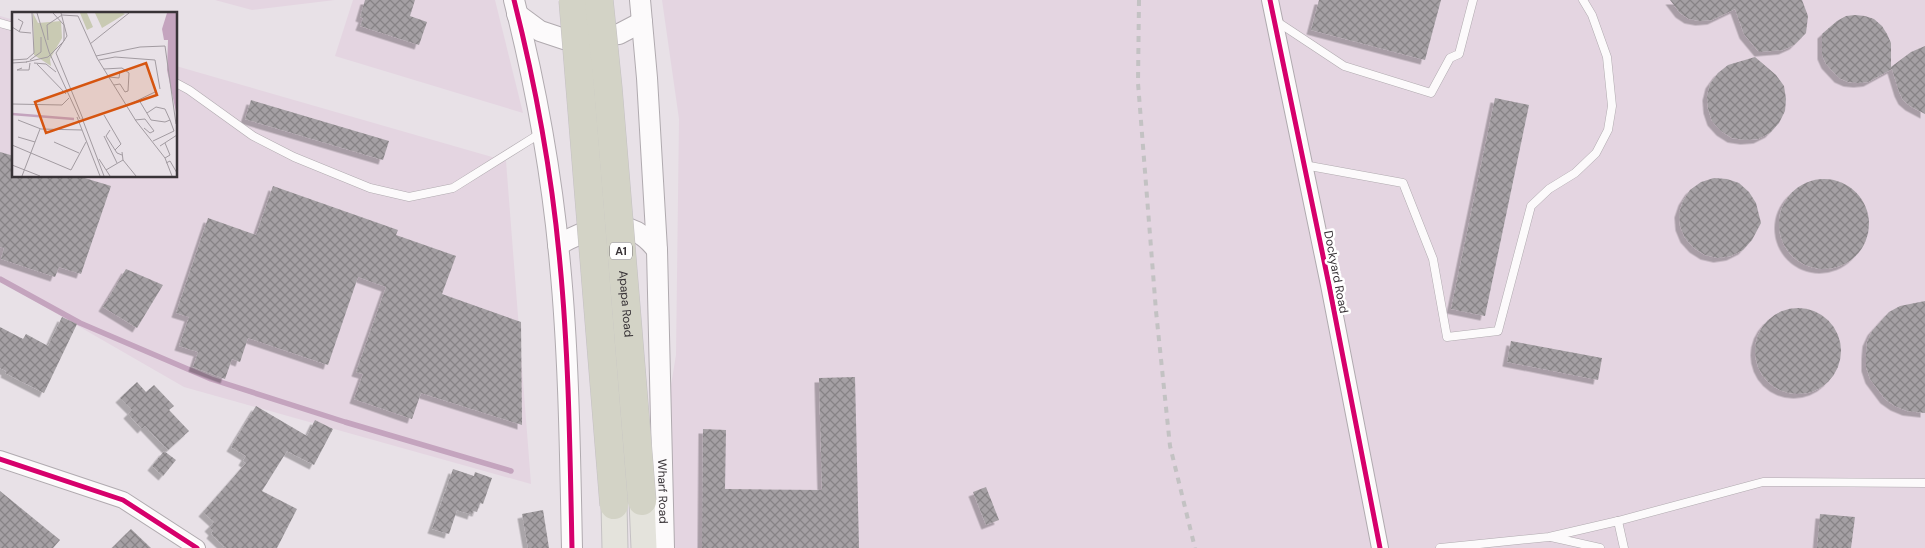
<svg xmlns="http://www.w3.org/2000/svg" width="1925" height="548" font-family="'DM Sans',sans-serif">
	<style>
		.built { fill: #e4d5e1 }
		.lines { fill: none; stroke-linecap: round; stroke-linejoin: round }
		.stream { stroke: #c4a4be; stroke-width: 5.5 }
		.building { fill: url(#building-cross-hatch); filter: url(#shadow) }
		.service-casing { stroke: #b0aaaf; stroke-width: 9 }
		.minor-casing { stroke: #b0aaaf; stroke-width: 18 }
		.tertiary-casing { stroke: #b0aaaf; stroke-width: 22 }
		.primary-casing { stroke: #c4c0c3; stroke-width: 27 }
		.service { stroke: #fcfafb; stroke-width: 8 }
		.minor { stroke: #fcfafb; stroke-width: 16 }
		.tertiary { stroke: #fcfafb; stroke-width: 20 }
		.primary { stroke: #e4e3dc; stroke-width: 25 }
		.rail { stroke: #c3c2c3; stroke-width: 4; stroke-dasharray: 6 6; stroke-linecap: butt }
		.motorway-bridge-casing { stroke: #c4c0c3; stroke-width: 29; stroke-linecap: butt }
		.motorway-bridge { stroke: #d3d3c6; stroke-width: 28 }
		.cycleway-casing { stroke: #fff; stroke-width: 8 }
		.cycleway { stroke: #d6006c; stroke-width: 5 }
		.labels { text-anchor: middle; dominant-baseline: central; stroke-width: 5; stroke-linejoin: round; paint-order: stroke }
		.shield { fill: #fff; stroke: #747073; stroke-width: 1 }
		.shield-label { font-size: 11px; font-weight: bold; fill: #383337 }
		.street-label { font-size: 12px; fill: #383337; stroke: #fff }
		.inset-river { fill: none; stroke: #c4a4be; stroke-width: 2.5 }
		.inset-road { fill: none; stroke: #a29ba1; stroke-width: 1 }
		.view { fill: #d65510; fill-opacity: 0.15; stroke: #d65510; stroke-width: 2.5 }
		.inset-edge { fill: none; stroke: #383337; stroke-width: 2.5 }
	</style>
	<defs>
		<pattern id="building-cross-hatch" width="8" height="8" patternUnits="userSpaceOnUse" patternTransform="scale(1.25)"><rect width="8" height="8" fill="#a5a0a4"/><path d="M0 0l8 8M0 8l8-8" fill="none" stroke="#878386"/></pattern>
		<filter id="shadow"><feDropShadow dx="-4.5" dy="4.5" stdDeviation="0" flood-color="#0004"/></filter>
	</defs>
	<rect width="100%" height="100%" fill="#e8e1e7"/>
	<g class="built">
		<path d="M215 0H335L252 10Z"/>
		<path d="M353 0H495L523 113 335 56Z"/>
		<path d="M662 0H1925V548H644L676 355 679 119Z"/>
		<path d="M0 16 14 20V176H176V66L506 161 531 484 184 387 0 281Z"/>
	</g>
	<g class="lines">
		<path class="stream" d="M0 279 80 323 211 379 345 422 511 471"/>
	</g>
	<g class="building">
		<path d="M365 0H415L410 16 427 22 419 45 360 26 363 18 360 17Z"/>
		<path d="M1319 0H1441L1425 60 1311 30Z"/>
		<path d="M1670 0H1802L1808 16 1806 33 1794 45 1783 50 1759 52 1744 34 1735 9 1712 20 1700 21 1689 19 1680 13Z"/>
		<path d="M1855 15 1865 16 1874 19 1882 26 1887 34 1891 43V67L1911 52 1925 46V114L1910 106 1903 100 1899 92 1892 69 1868 82 1858 83 1848 82 1839 78 1826 64 1822 55V34L1837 21 1846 16Z"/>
		<path d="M1755 57 1776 75 1784 86 1786 99 1785 111 1779 123 1770 133 1758 139 1745 140 1732 138 1721 131 1712 121 1708 109 1707 96 1710 84 1718 73 1728 65Z"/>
		<path d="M1495 98 1529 105 1485 316 1451 309Z"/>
		<path d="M251 100 389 141 383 160 245 119Z"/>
		<path d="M0 152 14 156V176H78L111 186 81 274 59 267 55 277 1 259 4 248 0 247Z"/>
		<path d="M1714 178 1727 179 1739 183 1749 192 1756 203 1761 223 1752 240 1743 250 1731 256 1718 258 1705 255 1694 248 1685 238 1680 226 1679 213 1683 201 1690 190 1701 182Z"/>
		<circle cx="1824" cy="224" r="45"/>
		<path d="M273 186 398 230 396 235 456 256 442 294 521 322 522 425 421 393 412 419 354 399 363 374 356 372 386 287 358 277 328 365 248 338 240 362 232 359 225 379 193 367 198 352 179 346 189 317 176 313 208 218 256 235Z"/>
		<path d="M126 269 163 285 137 328 103 307Z"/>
		<path d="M1925 301V413L1907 411 1895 406 1885 399 1870 379 1866 367V354L1867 342 1872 331 1889 312 1900 306Z"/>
		<circle cx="1798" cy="351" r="43"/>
		<path d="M62 317 77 324 44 393 5 373 6 371 0 368V327L23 339 26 334 48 346Z"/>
		<path d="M1511 341 1602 358 1598 380 1507 362Z"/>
		<path d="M855 377 859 548H702L703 429 726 430 725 489 822 490 819 378Z"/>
		<path d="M137 382 146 392 154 385 174 406 169 410 189 431 168 450 145 426 142 429 128 414 132 410 120 398Z"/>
		<path d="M256 406 307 436 315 420 333 429 314 465 287 451 262 491 297 509 277 548H226L211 534 213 531 209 527 214 522 203 512 246 463 243 461 246 456 231 447Z"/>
		<path d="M164 451 176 460 163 476 152 466Z"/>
		<path d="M453 469 474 476 475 472 492 478 483 504 480 503 477 512 473 511 472 515 457 510 449 534 432 529Z"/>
		<path d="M986 487 999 520 986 525 973 492Z"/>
		<path d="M0 491 60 540 53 548H0Z"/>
		<path d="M543 510 549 548H528L522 514Z"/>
		<path d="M1820 514 1855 517 1851 548H1817Z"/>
		<path d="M131 529 151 548H112Z"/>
	</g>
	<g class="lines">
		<g class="service-casing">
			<g id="service">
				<path d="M1276 21 1344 66 1431 93 1450 58 1459 54 1473 0"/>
				<path d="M0 23 14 27"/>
				<path d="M176 83 189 90 253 136 294 157 370 188 409 197 453 188 541 133"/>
				<path d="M1304 165 1403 183 1433 259 1447 337 1498 331 1531 206 1549 189 1575 173 1596 153 1608 130 1612 106 1607 57 1592 15 1583 0"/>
				<path d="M1618 521 1624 548"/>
				<path d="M1551 537 1600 548"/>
				<path d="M1440 548 1549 537 1618 521 1763 482 1925 483"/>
			</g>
		</g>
		<g class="minor-casing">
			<g id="minor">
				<path d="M1270 0 1329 285 1380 548"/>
				<path d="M0 459 123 500 197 548"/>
			</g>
		</g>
		<g class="tertiary-casing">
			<g id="tertiary">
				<path d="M514 0C536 87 552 175 560 264 569 358 570 454 572 548"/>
				<path id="s1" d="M640 0 647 78 657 250 664 548"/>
				<path d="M517 14 540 31 564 39 619 34 642 22"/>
				<path d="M558 245C583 231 617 216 643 236 649 240 653 245 657 250"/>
			</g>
		</g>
		<g class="primary-casing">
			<g id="primary">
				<path d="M642 501 644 548"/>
				<path d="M614 505 615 548"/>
			</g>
		</g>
		<use href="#service" class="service"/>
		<use href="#minor" class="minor"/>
		<use href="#tertiary" class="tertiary"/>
		<use href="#primary" class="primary"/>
		<path class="rail" d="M1139 0 1138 83 1156 311 1170 446 1195 548"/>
		<g class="motorway-bridge-casing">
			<g id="motorway-bridge">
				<path d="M573 0 614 505"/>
				<path id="s2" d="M599 0 608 88 642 501"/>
			</g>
		</g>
		<use href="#motorway-bridge" class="motorway-bridge"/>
		<g class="cycleway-casing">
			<g id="cycleway">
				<path d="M514 0C536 87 552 175 560 264 569 358 570 454 572 548"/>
				<path d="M1270 0 1329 285 1380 548"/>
				<path d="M0 459 123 500 197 548"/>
			</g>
		</g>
		<use href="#cycleway" class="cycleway"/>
	</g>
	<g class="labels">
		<rect class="shield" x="610" y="242.5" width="22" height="17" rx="4"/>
		<g class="shield-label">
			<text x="621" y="251">A1</text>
		</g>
		<g class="street-label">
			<text transform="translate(1336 272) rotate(79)">Dockyard Road</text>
			<text stroke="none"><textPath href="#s2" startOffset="305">Apapa Road</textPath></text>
			<text stroke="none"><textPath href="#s1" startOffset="492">Wharf Road</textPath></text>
		</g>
	</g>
	<g transform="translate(12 12)">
		<rect width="165" height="165" fill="#e8e1e7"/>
		<path d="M21 1 26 11 49 9 50 26 38 47 39 54 22 43ZM68 1H75L81 15 75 18ZM83 1H111L113 2 90 16Z" fill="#c9cab3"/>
		<path d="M155 1H165V105L155 58 156 28H152L150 17Z" fill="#c4a4be"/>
		<path class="inset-river" d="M0 102 62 107"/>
		<path class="inset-road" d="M25 1 37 40 68 107M50 3 66 4 85 46 124 109 153 146 160 164M6 7 11 10 7 20M0 15 8 20 19 21M36 28 35 13 50 3M78 32 117 1M44 41 71 107M44 41 55 24 49 1M84 44 128 35 153 34 164 112M0 48 15 47 22 41 20 1M18 48 29 40V25M87 48 103 45 143 48 148 77M14 50 36 45 52 29V13L41 1M0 51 15 50M22 51 34 52 44 60M25 52 54 82M10 56 5 58H17L18 51M92 57 110 56 117 61 116 79 113 80 108 72 102 73M97 65 107 66 108 59M127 88 139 108 153 110 158 108 153 97 144 95 135 101M0 92 50 93 57 86M114 94 145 79M92 103 109 132 103 138M65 105 88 164M70 106 92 164M6 108 29 117 70 118M123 108 133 107 142 119 138 121 132 116M98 118 94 124 105 141 110 143M92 124 105 151M6 125 23 130M141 129 162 119 158 108M42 130 67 141M0 133 59 158 74 130M148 134 165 123M110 140 111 148 124 164M153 146 158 143 153 131M87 147 98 164M154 151 158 149 165 161M0 153 28 164M94 158 111 148M10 164 28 117"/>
		<path class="view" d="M134 51 145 83 34 121 23 90Z"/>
		<rect width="165" height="165" class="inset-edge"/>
	</g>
</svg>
